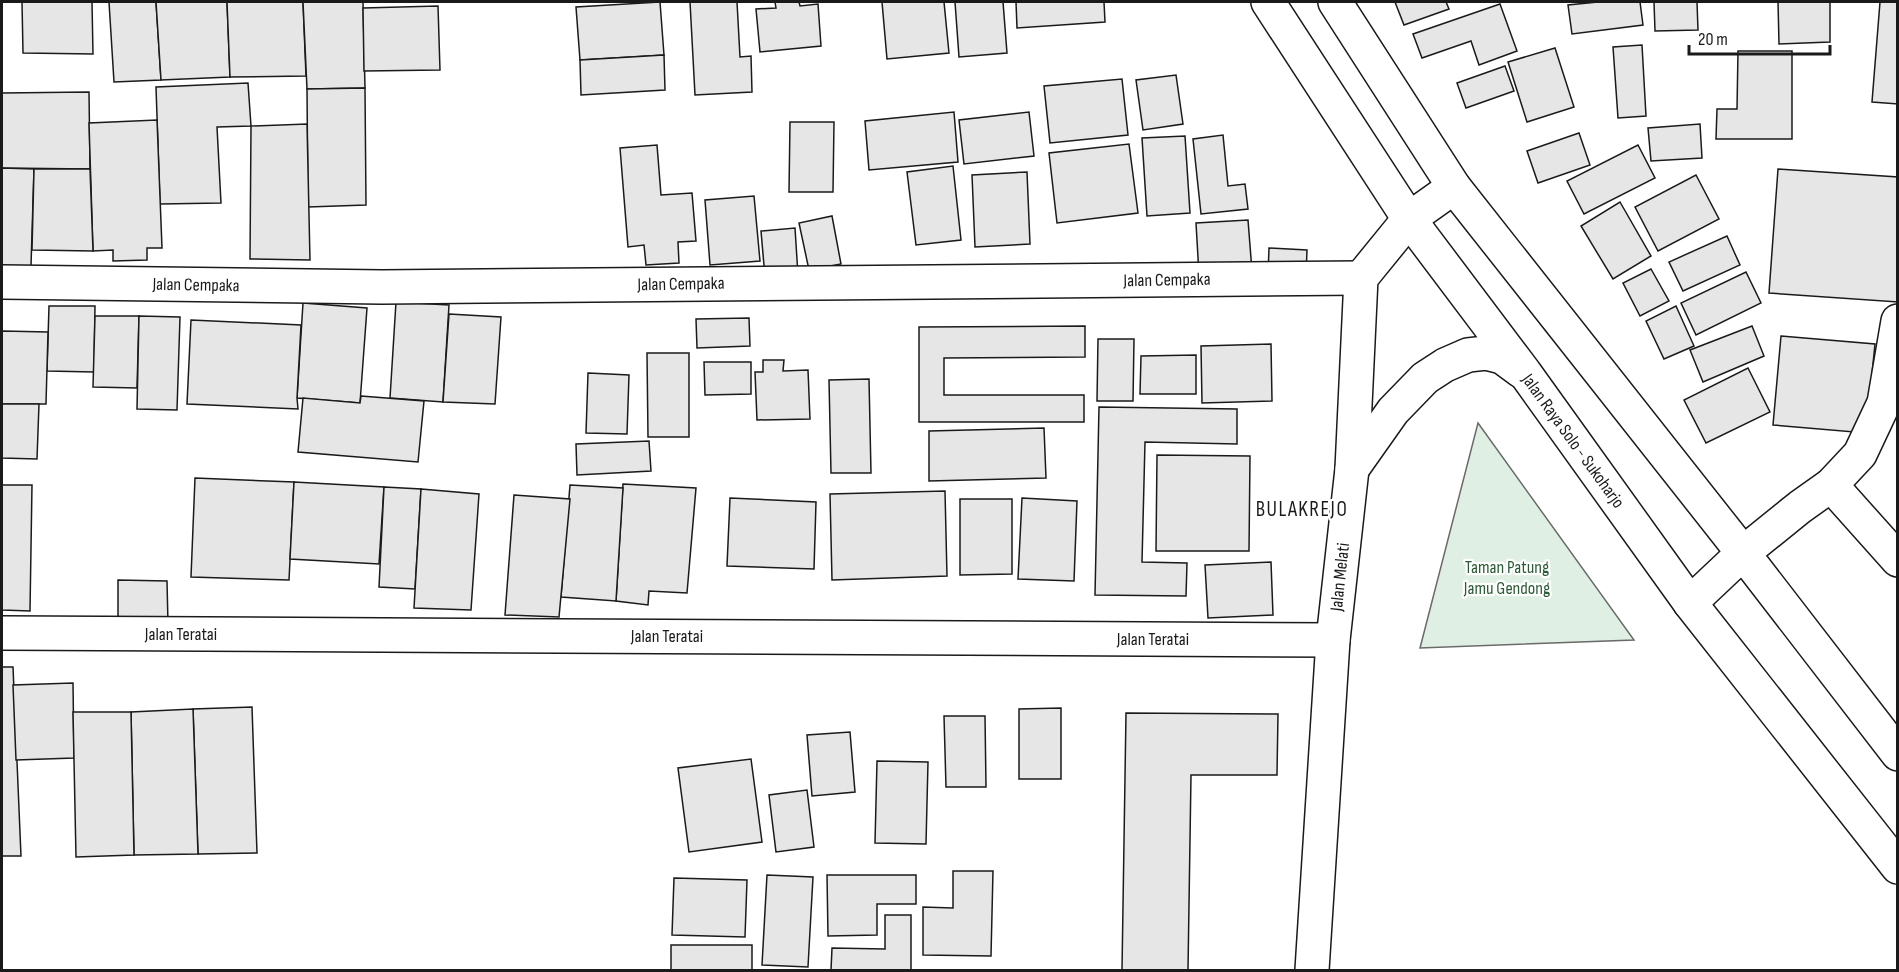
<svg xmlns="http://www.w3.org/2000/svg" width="1899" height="972" font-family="'Sofia Sans Condensed',sans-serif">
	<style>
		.green { fill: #e0efe3; stroke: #6a6a6a; stroke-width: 1.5 }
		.building { fill: #e6e6e6; stroke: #1a1a1a; stroke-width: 1.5 }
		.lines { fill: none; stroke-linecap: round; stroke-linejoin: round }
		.minor-casing { stroke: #1a1a1a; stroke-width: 36 }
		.primary-casing { stroke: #1a1a1a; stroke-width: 36 }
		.minor { stroke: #fff; stroke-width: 33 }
		.primary { stroke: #fff; stroke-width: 33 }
		.labels { text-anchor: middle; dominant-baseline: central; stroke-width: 4.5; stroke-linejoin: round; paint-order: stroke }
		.street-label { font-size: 18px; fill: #1a1a1a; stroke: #fff }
		.park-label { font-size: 18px; fill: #2b5a34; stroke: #fff }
		.quarter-label { font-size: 21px; letter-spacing: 1.5px; fill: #1a1a1a; stroke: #fff }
	</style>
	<rect width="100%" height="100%" fill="#fff"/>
	<path class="green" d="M1478 423 1634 640 1420 648Z"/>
	<g class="building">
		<path d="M22 2H92L93 54 23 53Z"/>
		<path d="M109 2H156L161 80 114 82Z"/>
		<path d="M156 2H227L230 77 161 80Z"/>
		<path d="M227 2H303L306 76 230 77Z"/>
		<path d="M303 2H363L365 88 307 89Z"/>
		<path d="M660 2 664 55 580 60 576 7Z"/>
		<path d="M690 2H737L740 57 751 56 752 92 695 95Z"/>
		<path d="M775 2H799L800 6 818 4 821 46 760 52 756 9 776 8Z"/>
		<path d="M882 2H944L949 53 887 59Z"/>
		<path d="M955 2H1003L1007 53 959 57Z"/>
		<path d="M1016 2H1104L1105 22 1017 28Z"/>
		<path d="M1395 2H1446L1449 9 1404 25Z"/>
		<path d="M1598 2H1640L1643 25 1572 34 1568 5Z"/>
		<path d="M1654 2H1697L1698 30 1655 31Z"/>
		<path d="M1778 2H1830V42L1779 44Z"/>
		<path d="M1880 2H1898V104L1872 102Z"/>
		<path d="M1500 4 1517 51 1479 65 1471 41 1422 58 1413 34Z"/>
		<path d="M438 6 440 70 364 71 363 8Z"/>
		<path d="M1642 45 1646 116 1618 118 1613 47Z"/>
		<path d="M1555 48 1574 107 1527 122 1508 62Z"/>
		<path d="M1738 51H1792V139H1716L1717 109H1737Z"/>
		<path d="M664 55 665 90 581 95 580 60Z"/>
		<path d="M1505 66 1514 91 1466 108 1457 83Z"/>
		<path d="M1176 75 1183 124 1143 130 1136 80Z"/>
		<path d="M1122 79 1128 135 1050 143 1044 86Z"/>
		<path d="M248 83 251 126 217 127 221 203 160 204 156 87Z"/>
		<path d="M365 88 366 205 308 207 307 89Z"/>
		<path d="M89 92 90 169 2 168V93Z"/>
		<path d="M954 112 958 162 869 170 865 121Z"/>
		<path d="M1029 112 1034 156 964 164 959 120Z"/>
		<path d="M157 120 162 248H147V260L113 261V250L93 251 89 123Z"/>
		<path d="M790 122H834L833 192H789Z"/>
		<path d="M307 124 310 260 250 259 251 126Z"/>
		<path d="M1700 124 1702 158 1651 161 1648 128Z"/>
		<path d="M1579 133 1590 165 1538 183 1527 151Z"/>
		<path d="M1223 135 1228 186 1245 184 1248 209 1201 214 1193 139Z"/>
		<path d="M1185 136 1190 213 1147 216 1142 138Z"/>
		<path d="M1129 144 1138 213 1057 223 1049 153Z"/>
		<path d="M657 145 661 195 692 193 696 241 678 242 679 263 646 265 644 245 628 247 620 148Z"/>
		<path d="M1638 145 1655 178 1584 214 1567 181Z"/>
		<path d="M953 166 961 240 916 245 907 172Z"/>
		<path d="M2 168 34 169 31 266H2Z"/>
		<path d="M34 169H90L93 251 32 250Z"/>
		<path d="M1778 169 1898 177V302L1769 293Z"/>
		<path d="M1027 172 1030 244 975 247 972 175Z"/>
		<path d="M1696 175 1719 219 1658 251 1635 207Z"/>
		<path d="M754 196 760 261 710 265 705 200Z"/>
		<path d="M1620 202 1651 256 1613 279 1581 226Z"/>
		<path d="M832 216 841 264 809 270 799 223Z"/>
		<path d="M1248 220 1252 271 1199 275 1196 223Z"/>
		<path d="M795 228 798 275 765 277 761 231Z"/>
		<path d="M1727 236 1740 265 1683 291 1669 262Z"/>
		<path d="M1269 248 1307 250 1306 276 1268 275Z"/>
		<path d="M1651 269 1669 301 1640 316 1623 283Z"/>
		<path d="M1746 272 1761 303 1696 335 1681 303Z"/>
		<path d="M396 302 449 305 443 402 390 398Z"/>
		<path d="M303 303 367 308 360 403 297 398Z"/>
		<path d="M49 306H95L94 372 47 371Z"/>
		<path d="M1676 306 1694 346 1664 359 1646 321Z"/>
		<path d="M449 314 501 317 495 404 443 402Z"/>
		<path d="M95 316H139L137 388 93 387Z"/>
		<path d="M139 316 180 317 177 410 137 409Z"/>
		<path d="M749 318 750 346 697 348 696 319Z"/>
		<path d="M191 320 301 325 297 398 298 409 187 404Z"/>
		<path d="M1085 326V357L944 358V395H1084V422H919V327Z"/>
		<path d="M1752 326 1764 356 1703 382 1690 350Z"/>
		<path d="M2 331 48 332 46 404H2Z"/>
		<path d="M1781 336 1875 344 1866 433 1773 425Z"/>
		<path d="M1098 339H1134L1133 401H1097Z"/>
		<path d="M1271 344 1272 401 1202 403 1201 346Z"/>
		<path d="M647 353H689V437H648Z"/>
		<path d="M1196 355V394H1140L1141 356Z"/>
		<path d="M763 360H784L783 371 808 370 810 419 757 420 755 372H763Z"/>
		<path d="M704 362H751V394L705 395Z"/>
		<path d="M1748 368 1770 412 1706 443 1684 400Z"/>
		<path d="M588 373 629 375 627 434 586 433Z"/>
		<path d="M869 379 871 473H831L829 380Z"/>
		<path d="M361 396 424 401 418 462 298 452 303 398 360 403Z"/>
		<path d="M2 404H39L37 459 2 458Z"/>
		<path d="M1099 407 1237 409V444L1145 442 1142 562 1187 563 1186 596 1095 595Z"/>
		<path d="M1044 428 1046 478 929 481V431Z"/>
		<path d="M649 441 651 471 577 475 576 444Z"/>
		<path d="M1157 455 1250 456 1249 551H1156Z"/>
		<path d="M195 478 294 482 289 580 191 577Z"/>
		<path d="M294 482 384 487 379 564 290 559Z"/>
		<path d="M623 484 696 488 687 593 649 591 648 605 616 601Z"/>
		<path d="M2 485H32L30 611 2 610Z"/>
		<path d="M570 485 623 488 616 601 561 597Z"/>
		<path d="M384 487 421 489 415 589 379 587Z"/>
		<path d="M421 489 479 494 471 610 414 608Z"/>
		<path d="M945 491 947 576 832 580 830 494Z"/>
		<path d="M514 495 570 499 559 617 505 615Z"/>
		<path d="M730 498 816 502 814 569 727 566Z"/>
		<path d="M1022 498 1077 501 1074 581 1018 579Z"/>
		<path d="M960 499H1012V574L960 575Z"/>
		<path d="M1271 562 1273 615 1208 618 1205 565Z"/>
		<path d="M118 580 167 581 168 624H118Z"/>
		<path d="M2 667H13L21 856H2Z"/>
		<path d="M73 683 74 758 16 760 13 685Z"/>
		<path d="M252 707 257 853 198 854 193 709Z"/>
		<path d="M1061 708V779H1019V709Z"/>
		<path d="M193 709 198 854 134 855 131 712Z"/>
		<path d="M73 712H131L134 855 76 857Z"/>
		<path d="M1126 713 1278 714 1277 775H1191L1188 970H1122Z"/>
		<path d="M944 716H985L986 787H946Z"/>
		<path d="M850 732 855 792 812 796 807 735Z"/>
		<path d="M751 759 762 842 689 852 678 768Z"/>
		<path d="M877 761 928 762 926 844 875 843Z"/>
		<path d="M807 790 814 847 776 852 769 795Z"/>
		<path d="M953 871H993L991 956 923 955V907L953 908Z"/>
		<path d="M767 875 813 877 808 967 762 965Z"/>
		<path d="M827 875H916V904H877V935L828 936Z"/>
		<path d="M674 878 747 880 745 937 672 935Z"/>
		<path d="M885 915H911V970H831L832 948 885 949Z"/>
		<rect x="671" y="945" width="81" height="25"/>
	</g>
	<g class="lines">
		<g class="minor-casing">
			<g id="minor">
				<path d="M2 282 382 287 1361 278"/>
				<path d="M1831 485 1898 560"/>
				<path d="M1690 603 1743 553 1800 507 1831 485 1860 454 1884 403 1898 321"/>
				<path d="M2 633 1333 640"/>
				<path d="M1312 970 1333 640 1352 469 1361 278 1409 219 1454 187"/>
			</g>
		</g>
		<g class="primary-casing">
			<g id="primary">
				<path d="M1268 2 1409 219 1525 373 1690 603 1898 867"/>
				<path d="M1335 2 1454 187 1743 553 1898 754"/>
				<path d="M1352 469 1393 411 1425 378 1445 365 1468 355 1486 353 1502 357 1521 371"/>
			</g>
		</g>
		<use href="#minor" class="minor"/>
		<use href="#primary" class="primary"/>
	</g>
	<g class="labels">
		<g class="street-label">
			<text transform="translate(1167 280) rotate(-1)">Jalan Cempaka</text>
			<text transform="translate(681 284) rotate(-1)">Jalan Cempaka</text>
			<text transform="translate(196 285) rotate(1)">Jalan Cempaka</text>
			<text transform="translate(1573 441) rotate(54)">Jalan Raya Solo - Sukoharjo</text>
			<text transform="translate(1340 577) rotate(-84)">Jalan Melati</text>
			<text x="181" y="634">Jalan Teratai</text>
			<text x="667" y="636">Jalan Teratai</text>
			<text x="1153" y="639">Jalan Teratai</text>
		</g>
		<g class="park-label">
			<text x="1507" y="567">Taman Patung<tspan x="1507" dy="21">Jamu Gendong</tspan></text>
		</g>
		<g class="quarter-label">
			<text x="1302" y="509">BULAKREJO</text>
		</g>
	</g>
	<rect width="1899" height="972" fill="none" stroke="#1a1a1a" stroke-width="6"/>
	<path d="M1689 45v9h141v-9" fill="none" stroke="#1a1a1a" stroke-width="3"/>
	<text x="1698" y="45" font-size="18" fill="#1a1a1a" stroke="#ffffff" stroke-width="4.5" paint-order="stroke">20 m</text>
</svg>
